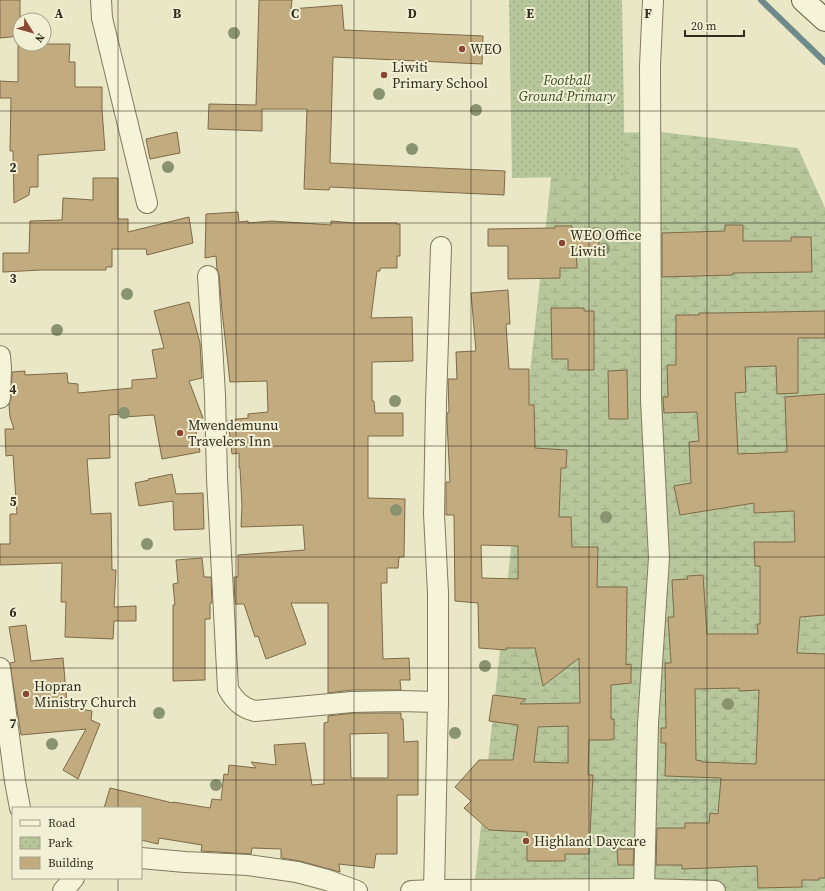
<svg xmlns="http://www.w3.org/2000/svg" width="825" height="891" font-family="'Source Serif 4',serif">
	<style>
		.wetland { fill: url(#wetland-marsh) }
		.park { fill: url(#park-dots) }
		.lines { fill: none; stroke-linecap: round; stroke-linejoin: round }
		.stream { stroke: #6e8a8a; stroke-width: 6 }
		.building { fill: #c3ab80; stroke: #7e6a46; fill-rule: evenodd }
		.street-casing { stroke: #827a5e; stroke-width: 22 }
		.secondary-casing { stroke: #645b41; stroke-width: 24 }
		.street { stroke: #f5f3d8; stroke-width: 20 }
		.secondary { stroke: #f5f3d8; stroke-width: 22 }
		.tree { fill: #8a9370 }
		.grid { fill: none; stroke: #342e20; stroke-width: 1; stroke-opacity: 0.55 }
		.poi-dot { fill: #8a4834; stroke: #f1f0d4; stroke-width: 1.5 }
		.labels { text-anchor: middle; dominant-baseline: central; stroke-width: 4; stroke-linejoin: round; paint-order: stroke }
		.poi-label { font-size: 14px; fill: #342e20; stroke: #f1f0d4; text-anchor: start }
		.park-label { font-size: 14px; font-style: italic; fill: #3c4e29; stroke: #f1f0d4 }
		.grid-label { font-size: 13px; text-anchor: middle; font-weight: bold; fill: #342e20; stroke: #f1f0d4; stroke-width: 4; stroke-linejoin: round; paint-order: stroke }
	</style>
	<defs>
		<pattern id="wetland-marsh" width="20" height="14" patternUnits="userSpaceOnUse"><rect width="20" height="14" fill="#b7c69b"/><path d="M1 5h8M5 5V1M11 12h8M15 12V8" fill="none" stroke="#9eaa85"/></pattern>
		<pattern id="park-dots" width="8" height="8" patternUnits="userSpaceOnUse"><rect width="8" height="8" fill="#b7c69b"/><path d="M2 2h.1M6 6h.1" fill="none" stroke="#9eaa85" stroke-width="1.8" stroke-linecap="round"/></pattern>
	</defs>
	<rect width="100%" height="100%" fill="#e9e7c6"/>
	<path class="wetland" d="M660 132 798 148 825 208V891H474L551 178 596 133Z"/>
	<path class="park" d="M509 0H622L625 176 512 178Z"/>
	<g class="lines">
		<path class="stream" d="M761 0 825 62"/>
	</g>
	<g class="building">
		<path d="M0 0H20V36L0 38Z"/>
		<path d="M259 0H292L291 9 342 5 344 30 483 36 482 64 333 57 330 163 505 171 504 195 330 187 329 190 304 189 307 109H262V131L208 129 209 104 256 105Z"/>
		<path d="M18 44H70L69 62H75V87H102V110L105 150 38 155V187H30L29 195 14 203 13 151H10L11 98H0V81L18 82Z"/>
		<path d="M177 132 180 153 150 159 146 139Z"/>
		<path d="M93 178H118V219H128V232L189 217 193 243 147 255 146 249H112V267H106V270H41L3 272V253H29L30 221 62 220 63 198 93 200Z"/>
		<path d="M238 212 239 222 248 221V223L272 221 331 225V221L354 223H397L396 224H400V256H397V268H380V271H377L371 318 412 317 413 361 372 362V401H374L375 413H403V436H368V498L405 499 404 557H399L398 568H387V583H381L383 659 409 658 410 680H400L401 690H352L328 693V603H291L306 644 266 659 258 636 255 637 244 604H235L234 577H238V555L305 550 303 525 241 527 242 506 240 468H239V453L232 454 228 420 248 418V414L268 412 267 381 230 382 222 311 219 275 217 269 216 256 205 258 206 214Z"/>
		<path d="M725 225H743V241H791V237H811L812 272 733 273V275L662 277V233L725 231Z"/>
		<path d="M555 226H572V229L599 228V248H576L577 268H560V278L508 279V246H488V229L555 228Z"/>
		<path d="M508 290 510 324H506L509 369H529V405H534L535 448 567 450 566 468H561L559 517H571L572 547H598L597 587H627L626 665 631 664V683L611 685V719H614V739H611V740H589L588 775H593L589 854H565V861H527V832L489 830 464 808 471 801 455 787 479 760H513L518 725 489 721 493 695 526 699 520 704 580 703 579 658 543 686 535 648H506V650L479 648 478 603 455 601 454 515H446V482H450L447 421V413L449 412 448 379H457L456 352 476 351 471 293ZM481 545 518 546V579L482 578ZM568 726V763L534 762 538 727Z"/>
		<path d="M189 302 200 343 202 378 189 381 203 418 194 421 200 452 162 459 154 415 124 417 123 414 109 415 110 458 87 459 91 514 111 513 112 570H116L114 607 136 606V621H114L113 639 65 637 66 602H61L62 563 0 565V544H10V514H17L13 455 6 456 5 429H14L10 417 9 405 11 398 12 372 25 371V375L67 373 68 383 78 384V393L132 388V380L157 378 152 350 164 348 154 311Z"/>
		<path d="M551 308H584V311H594V370H568V359H552Z"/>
		<path d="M825 311V338H798V393L777 394 776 366 745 367 746 392 735 393 738 454 787 452 785 397 825 394V615L800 617 797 653 825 654V878H819V880H802V887L758 888 757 866 682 869V865H656L657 828H685V823H709L710 813 718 814 721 778 665 776 666 743H661V728H666L665 663H671L668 617H674L672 580 688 579 687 576 703 575 707 634H758L757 624H760V566H755L754 542H795L794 511 754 513V503L680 515 674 486 691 483 689 442 699 441 697 412 664 413 663 397H668L667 365H676V315H699V313H719ZM739 688V691L759 690 756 764 702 762V761L696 760 695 689Z"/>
		<path d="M627 370 628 419H609L608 371Z"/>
		<path d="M172 474 176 494 203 493 204 529 174 530 173 501 139 506 135 483 149 480 148 479Z"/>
		<path d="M202 558 204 577H211L212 603H210V619H205V680L173 681V605H175L173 584 178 583 176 560Z"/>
		<path d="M26 625 31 661 63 658 67 703H68V707L92 711 91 720 100 724 78 779 63 770 86 729 21 735 10 664V663L15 662 9 627Z"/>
		<path d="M353 713H401V719H403L404 742 418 741V795H397V854H376L374 868 339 864 340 872 300 861 281 858V849L252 848 251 854 201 851 202 845 159 838 158 844 141 840V808H104L110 788 173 803V802L210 808 212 799 221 800 224 774 228 775 229 765 256 768 251 762 276 765 274 745 305 743 312 785 324 784V723L328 722V716ZM388 733V778H351L350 734Z"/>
		<path d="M617 849H634L633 865H618Z"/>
	</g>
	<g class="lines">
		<g class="street-casing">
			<g id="street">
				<path d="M101 0 102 18 147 203"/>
				<path d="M208 276 215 395 217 478 228 689C235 701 242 708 255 711L352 702 399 701 438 702"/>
				<path d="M0 356 1 368 0 398"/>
				<path d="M0 668 15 781 20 808"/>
				<path d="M141 858 185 862 248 865 297 872 327 880 357 891"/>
				<path d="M63 891 74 878"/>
				<path d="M411 891 434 890 644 889 715 891"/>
				<path d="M434 891 438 702V593L434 514 436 402 441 247"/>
				<path d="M644 891 648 724 659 558 651 400 650 66 653 0"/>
			</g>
		</g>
		<g class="secondary-casing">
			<path id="secondary" d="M803 0 825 20"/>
		</g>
		<use href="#street" class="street"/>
		<use href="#secondary" class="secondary"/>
	</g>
	<g class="tree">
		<circle cx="234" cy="33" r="6"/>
		<circle cx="379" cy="94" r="6"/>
		<circle cx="476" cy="110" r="6"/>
		<circle cx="412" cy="149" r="6"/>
		<circle cx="168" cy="167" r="6"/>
		<circle cx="604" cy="249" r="6"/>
		<circle cx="127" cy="294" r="6"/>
		<circle cx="57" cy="330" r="6"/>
		<circle cx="395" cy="401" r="6"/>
		<circle cx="124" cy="413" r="6"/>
		<circle cx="396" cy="510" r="6"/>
		<circle cx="606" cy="517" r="6"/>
		<circle cx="147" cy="544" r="6"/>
		<circle cx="485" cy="666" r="6"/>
		<circle cx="728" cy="704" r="6"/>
		<circle cx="159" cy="713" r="6"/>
		<circle cx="455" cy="733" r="6"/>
		<circle cx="52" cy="744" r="6"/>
		<circle cx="216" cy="785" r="6"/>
	</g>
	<path class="grid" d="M118 0V808M236 0V891M354 0V891M471 0V891M589 0V891M707 0V891M0 111H825M0 223H825M0 334H825M0 446H825M0 557H825M0 668H825M0 780H825M118 878V891"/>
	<g class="poi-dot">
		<circle cx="462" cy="49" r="4"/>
		<circle cx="384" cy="75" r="4"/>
		<circle cx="562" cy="243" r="4"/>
		<circle cx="180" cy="433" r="4"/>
		<circle cx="26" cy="694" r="4"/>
		<circle cx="526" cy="841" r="4"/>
	</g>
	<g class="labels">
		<g class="poi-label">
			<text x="470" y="49">WEO</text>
			<text x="392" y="67">Liwiti<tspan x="392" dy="16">Primary School</tspan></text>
			<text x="570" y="235">WEO Office<tspan x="570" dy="16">Liwiti</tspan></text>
			<text x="188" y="425">Mwendemunu<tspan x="188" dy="16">Travelers Inn</tspan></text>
			<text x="34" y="686">Hopran<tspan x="34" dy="16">Ministry Church</tspan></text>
			<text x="534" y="841">Highland Daycare</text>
		</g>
		<g class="park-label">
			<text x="567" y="80">Football<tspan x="567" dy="16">Ground Primary</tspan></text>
		</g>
	</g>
	<g class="grid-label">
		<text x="59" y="18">A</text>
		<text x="177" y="18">B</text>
		<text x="295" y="18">C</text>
		<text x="412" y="18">D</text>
		<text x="530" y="18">E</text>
		<text x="648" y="18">F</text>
		<text x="13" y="172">2</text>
		<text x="13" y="283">3</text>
		<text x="13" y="394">4</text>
		<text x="13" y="506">5</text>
		<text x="13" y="617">6</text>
		<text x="13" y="728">7</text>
	</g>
	<rect x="12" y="807" width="130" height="72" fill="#f1f0d4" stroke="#a5a28c"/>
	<rect x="20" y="820" width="20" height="6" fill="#f5f3d8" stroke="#a5a28c"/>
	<text x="48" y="827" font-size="12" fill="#342e20">Road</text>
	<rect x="20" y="837" width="20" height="12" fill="url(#park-dots)" stroke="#a5a28c"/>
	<text x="48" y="847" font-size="12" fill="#342e20">Park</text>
	<rect x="20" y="857" width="20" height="12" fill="#c3ab80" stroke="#a5a28c"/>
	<text x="48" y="867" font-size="12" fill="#342e20">Building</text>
	<g transform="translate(32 32) rotate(127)"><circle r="19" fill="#f1f0d4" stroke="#a5a28c"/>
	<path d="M0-3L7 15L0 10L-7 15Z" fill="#8a4834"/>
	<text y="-6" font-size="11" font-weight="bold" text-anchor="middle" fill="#342e20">N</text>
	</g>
	<path d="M685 30v6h59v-6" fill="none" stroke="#342e20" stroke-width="2"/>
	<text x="691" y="30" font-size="12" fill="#342e20" stroke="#f1f0d4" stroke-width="3" paint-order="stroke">20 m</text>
</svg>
